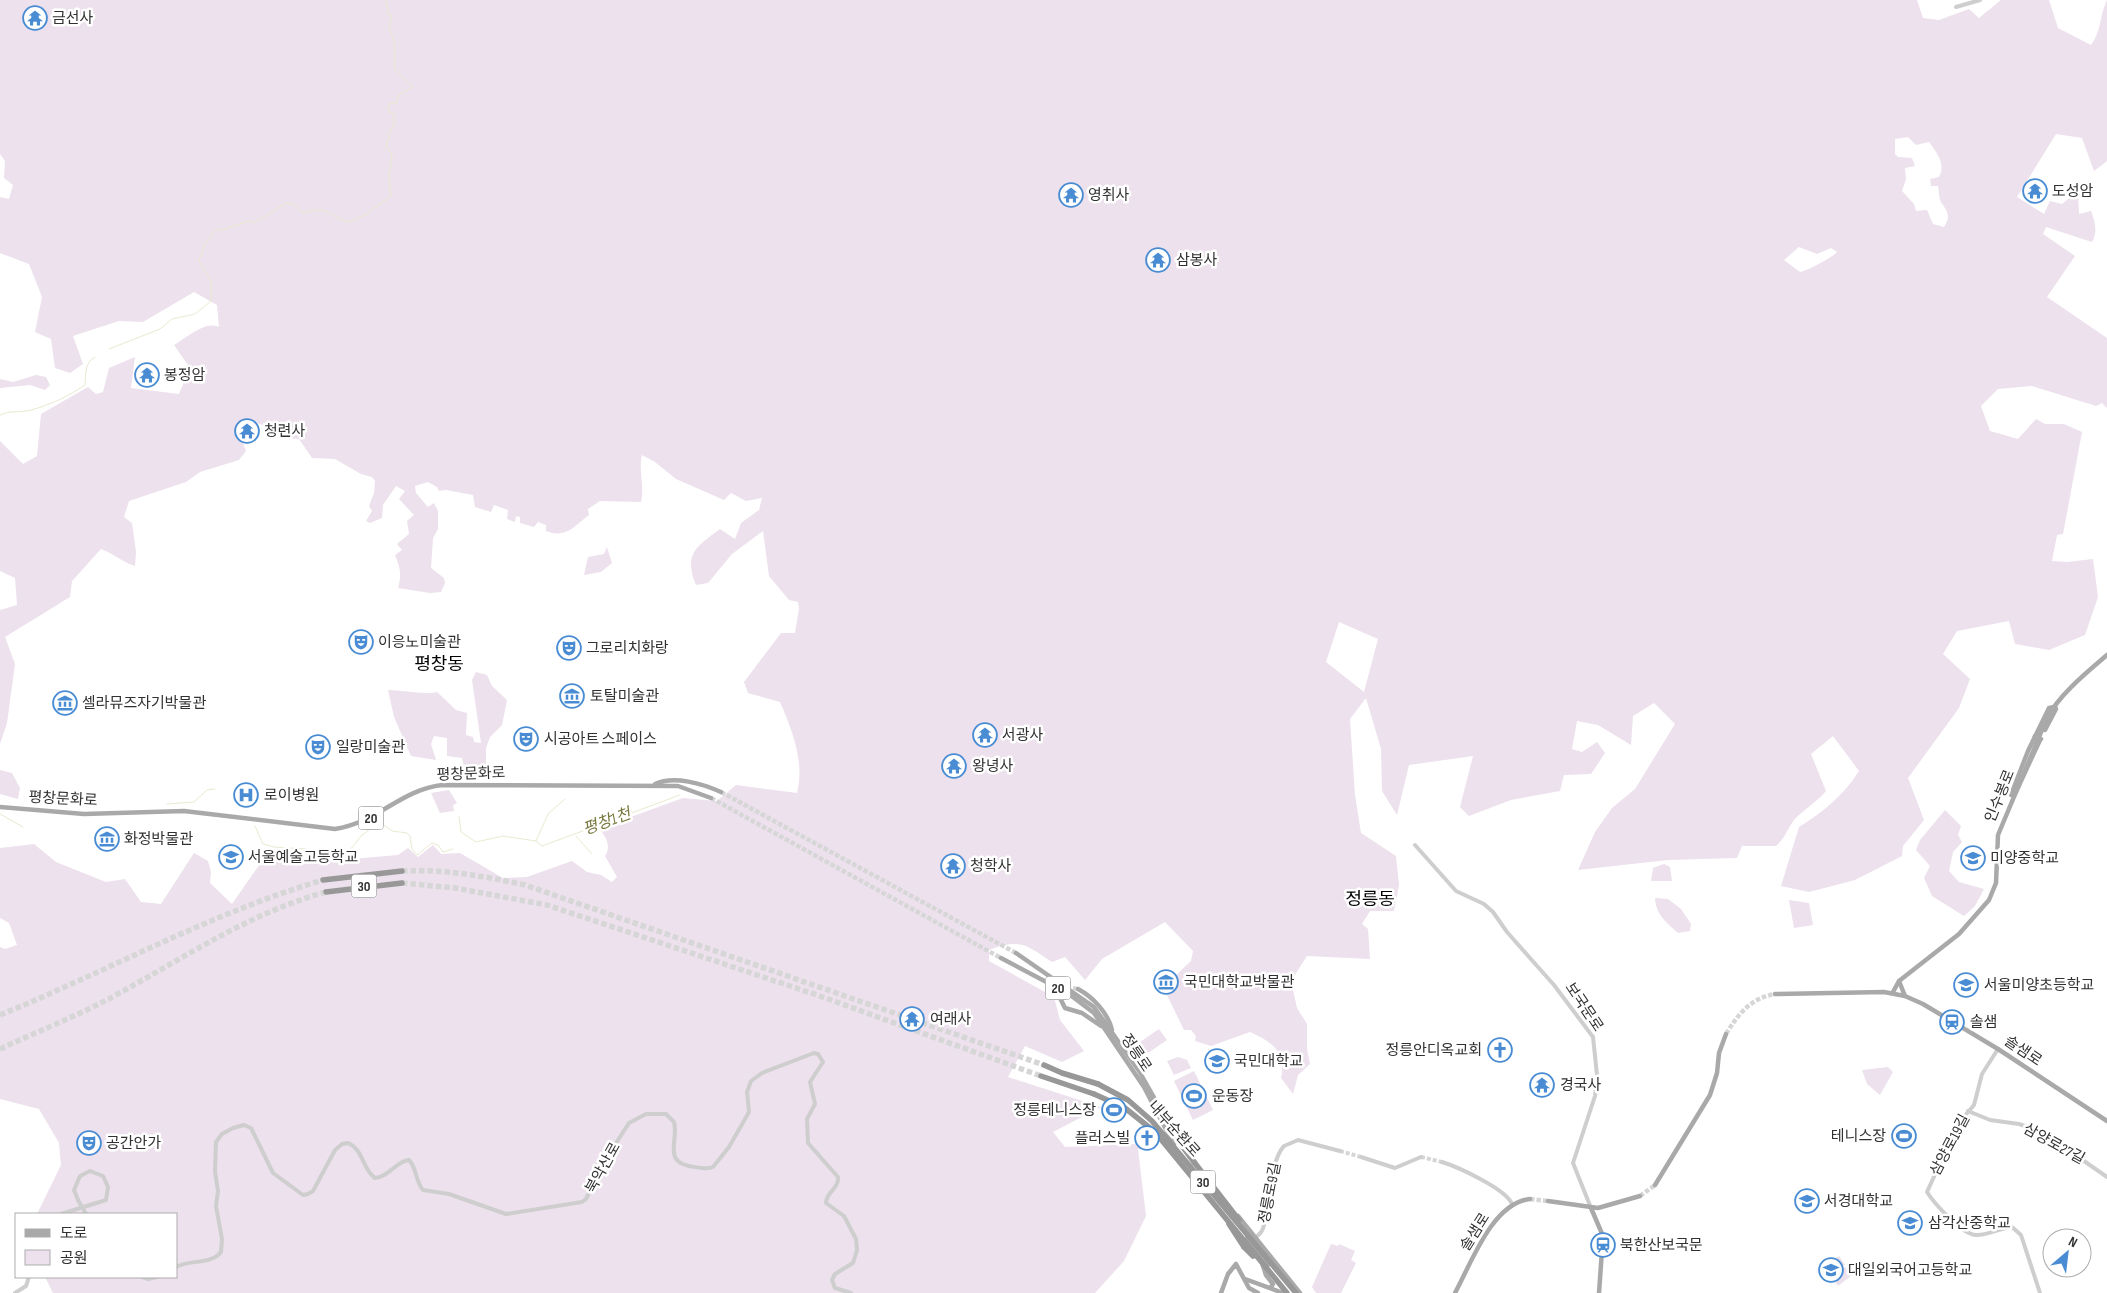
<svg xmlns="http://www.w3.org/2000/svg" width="2107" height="1293" font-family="'Sofia Sans Condensed','Noto Sans KR',sans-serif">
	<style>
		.green { fill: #ece1ec; fill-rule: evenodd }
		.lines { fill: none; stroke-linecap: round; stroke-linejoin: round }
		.stream { stroke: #eae9d0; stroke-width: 1 }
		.minor-tunnel { stroke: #d6d6d6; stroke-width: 4; stroke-dasharray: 4 2; stroke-linecap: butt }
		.major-tunnel { stroke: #d6d6d6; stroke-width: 4.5; stroke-dasharray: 4.5 2; stroke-linecap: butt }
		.highway-tunnel { stroke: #d6d6d6; stroke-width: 5.5; stroke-dasharray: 5.5 3; stroke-linecap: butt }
		.minor { stroke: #cecece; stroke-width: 4 }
		.major { stroke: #a9a9a9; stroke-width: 4.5 }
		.highway { stroke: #989898; stroke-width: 5.5 }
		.minor-bridge { stroke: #cecece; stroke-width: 4 }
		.major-bridge { stroke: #a9a9a9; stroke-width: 4.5 }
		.highway-bridge { stroke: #989898; stroke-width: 5.5 }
		.labels { text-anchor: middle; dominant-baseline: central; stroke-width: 5; stroke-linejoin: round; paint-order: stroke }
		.shield { fill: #fff; stroke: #6f6f6f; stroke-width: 1 }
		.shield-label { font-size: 14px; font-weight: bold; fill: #313131 }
		.poi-label { font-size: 15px; fill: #313131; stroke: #fff; text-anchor: start }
		.street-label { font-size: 15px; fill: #313131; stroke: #fff }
		.water-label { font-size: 16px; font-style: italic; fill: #79783f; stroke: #fff }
		.quarter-label { font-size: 18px; fill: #000; stroke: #fff }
	</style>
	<rect width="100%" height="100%" fill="#fff"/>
	<g class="green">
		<path d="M0 0H1917L1923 18 1939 20 1969 9 1979 18 2001 0H2049L2058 28 2091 45C2102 30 2099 17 2107 0V161L2094 171 2082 138 2056 134 2017 197 2044 214 2050 201 2062 204 2078 191 2079 214 2091 211C2095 221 2098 232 2092 242L2046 227 2043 234 2075 256 2047 297 2107 338V408L2102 403 2096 406 2032 386 1998 389 1981 406 1990 431 2018 439 2036 419 2045 424H2064L2082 432 2063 534 2057 535 2052 561 2067 562 2093 559 2098 597 2085 635 2049 650 2015 644 2009 621 1957 631 1943 654 1970 679 1959 708 1908 778 1924 820 1903 846 1902 856 1855 880 1809 892 1781 886 1799 827C1822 813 1844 795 1859 771L1833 736 1811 754 1826 791C1817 802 1804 809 1794 820 1787 830 1785 838 1776 846H1742L1737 858 1668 860 1578 870 1595 832 1612 808 1635 789 1675 724 1654 703 1633 716 1631 745 1598 725 1577 721 1572 749 1582 752 1597 742 1605 753 1591 774 1564 775 1560 791 1511 800 1469 816 1460 807 1473 756 1409 765 1397 815 1382 791 1381 749 1366 698 1350 719 1355 795 1361 833 1396 856 1399 885 1394 911H1370L1362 924 1368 929 1370 959 1307 956 1291 981 1297 1008 1307 1024V1049L1310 1064 1298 1075 1293 1094 1281 1078C1287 1052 1272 1042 1250 1032L1211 1046 1195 1041 1196 1036 1191 1030H1184L1166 993 1174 977 1191 961 1193 951 1165 922 1102 959 1085 980 1065 957 1052 962C1026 945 1021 938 989 950V961L1054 997 1060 1020 1084 1051 1062 1062 1025 1046 1008 1077 1101 1107 1053 1132 1065 1147 1138 1144 1139 1149V1143L1145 1144V1149H1138L1146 1216 1124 1261 1095 1293H53L45 1277H176V1214H37L61 1165 59 1143 39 1109 0 1099V947L5 949 17 945 9 923 0 918V848L34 844 56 862 106 882 125 879 141 902 161 904 194 853 208 861 211 872 210 883 232 904 262 861 352 859 398 855 408 848 418 857 433 845 441 854 460 853 503 878 527 877 572 861 587 872 601 875 612 882 617 877 605 856C611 848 607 838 601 831L606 826 683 798 717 801 736 785 797 793C805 762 792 730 780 702L748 693 744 682 781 633H795L799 608 798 602 789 600 769 576 763 531 732 554 708 583 696 585C683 554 697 546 720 529L735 539 741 523 759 510 762 498 746 501 731 493 724 500 676 479 655 462 642 455C638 471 645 485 641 502L600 501 588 509 589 515C574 526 566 539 546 531V525L538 522 534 527 520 523V517L516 516 515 522 507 519 508 510 494 505 491 512 475 507 473 495 446 490 439 491 437 487 428 482 415 486 416 493 428 507 434 503 438 511V529L433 538 431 568 444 578 445 583 441 592 430 593 398 588C402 575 400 567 395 555L402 550 397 544 409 534 407 521 414 515 399 499 405 491 396 486 383 505 382 518 370 523 366 521 372 511 369 506 374 493 375 481 372 477 361 474 335 459 312 458 299 439 286 438 271 427 252 422 237 428 246 451 239 460 200 472 186 482 129 501 124 517 132 523 136 552 135 566C126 564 112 553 101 549L72 581 70 597 5 637 15 664 7 723 0 744V610L17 605 15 578 0 571V441L23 464 37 456 41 414 88 387 96 394 103 392 109 368 135 357 131 388 179 394 190 368 174 345C186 338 206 320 219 327L217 305 194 292 143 322 119 321 73 336 83 364 70 373 55 368 51 339 35 332 42 297 29 264 0 253V197L9 199 13 185 4 178 5 161 0 154ZM1908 137 1916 145 1929 142C1937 153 1946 164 1939 177L1930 179 1931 186H1938C1939 191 1939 199 1941 202 1948 212 1951 216 1944 227L1933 224 1927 210 1916 211 1914 204 1902 191 1906 179 1905 168 1915 166 1912 158 1898 157 1895 154V139ZM1799 247 1817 254 1831 248 1837 252C1833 257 1807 271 1800 272L1784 260ZM1339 622 1378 639 1364 692 1326 662Z"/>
		<path d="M36 375 46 377 50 385 45 390 30 385 0 388V379L13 382Z"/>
		<path d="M607 547 612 563 601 572 584 575 588 557 604 554Z"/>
		<path d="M476 672 487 675 492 686 507 700 502 725 490 737 486 748V765L468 778 466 776 462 758 447 756V738L434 736 431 744 436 760 411 756 394 717 388 690C402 690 424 695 437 692L456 710 467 713 466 735 473 737 474 742 481 743 472 680Z"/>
		<path d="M0 770 12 773 20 788 18 799 0 794Z"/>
		<path d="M449 790 457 803 453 805 454 811 440 813 431 793Z"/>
		<path d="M1945 810 1961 826 1958 835 1962 842 1953 852 1949 871 1959 882 1984 889 1975 906 1964 916 1932 896 1924 878 1930 866 1916 850 1920 840Z"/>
		<path d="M1664 864 1670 867 1672 881H1651L1653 868Z"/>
		<path d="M1655 898 1668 899 1681 909 1691 924 1690 931 1678 933C1666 922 1656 915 1655 898Z"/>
		<path d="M1789 900 1809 903 1813 925 1794 928Z"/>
		<path d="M1159 1029 1167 1040 1148 1053 1140 1042Z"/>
		<path d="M1178 1057 1187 1060 1191 1068 1174 1075 1167 1061Z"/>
		<path d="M1888 1067 1893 1072 1880 1095 1867 1084 1862 1070Z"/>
		<path d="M1194 1071 1213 1110 1193 1120 1174 1081Z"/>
		<path d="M1331 1244 1338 1246 1339 1244 1355 1251 1351 1260 1356 1263 1341 1293H1316L1312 1287Z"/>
		<path d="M1839 1256 1845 1265 1840 1268 1841 1270 1846 1267 1852 1275 1838 1286 1827 1269 1836 1262 1834 1259Z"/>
	</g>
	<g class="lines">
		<g class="stream">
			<path d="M109 349 160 329 172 319 195 314 211 301V281L199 261 204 246 215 230H221L248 221 254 223 286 203 293 204 303 213C327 205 327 215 349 222L365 215 391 196 389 177 392 155 386 146 391 129 394 126V114L388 111 389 104 396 103 399 95 413 87 395 70C393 54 397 42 389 28L392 16 389 15 386 0"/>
			<path d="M0 415C10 410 20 413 31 410 50 405 69 396 85 385 86 374 84 363 95 357"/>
			<path d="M167 804 194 802 207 790 215 789"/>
			<path d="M0 814 23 827"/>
			<path d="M459 817 461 832 476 842 503 836 536 841 548 814 565 799"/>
			<path d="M255 826 263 844 274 847 307 849 328 855H341L349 851 362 835 380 822 392 831 407 833 410 836 412 849 417 855 432 843 438 845 443 852 453 849"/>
			<path d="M576 836 592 854"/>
			<path d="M536 841 542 846 680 795"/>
		</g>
		<g class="minor-tunnel">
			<path d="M1340 1151 1361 1157"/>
			<path d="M1421 1157 1442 1162"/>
		</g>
		<g class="major-tunnel">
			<path d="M721 792 1016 953"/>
			<path d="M711 798 1001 958"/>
			<path d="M1060 998 1066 987 1078 989"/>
			<path d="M1726 1034C1739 1013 1751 998 1775 994"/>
			<path d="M1640 1196 1655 1185"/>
			<path d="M1530 1199 1548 1201"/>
		</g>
		<g class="highway-tunnel">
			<path d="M402 871C444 869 484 876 525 885L1044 1065"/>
			<path d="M402 883 455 888 547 905 817 995 1041 1076"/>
			<path d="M0 1015C108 971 211 913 323 880"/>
			<path d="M0 1049C38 1031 78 1016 114 996 184 958 249 913 326 892"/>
		</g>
		<g class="minor">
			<path d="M1956 7 1980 0"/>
			<path d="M1415 845 1456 891 1484 904 1493 912 1507 932 1554 985 1593 1037 1597 1075 1595 1096 1573 1163 1591 1208"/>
			<path d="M1998 1049 1982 1074 1974 1105 1962 1119 1953 1135 1927 1192C1934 1203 1963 1236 1977 1235 1988 1235 2000 1228 2012 1227L2021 1235 2040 1293"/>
			<path d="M1968 1111 1990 1120 2019 1124 2031 1128 2074 1154 2107 1177"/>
			<path d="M1361 1157 1395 1168 1421 1157"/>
			<path d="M1442 1162C1458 1167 1506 1189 1512 1204"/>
			<path d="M61 1214 106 1200 108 1187 103 1176 90 1171 80 1176 74 1190 78 1200"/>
			<path d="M1254 1238C1267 1231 1264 1220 1265 1207 1266 1193 1275 1155 1284 1146L1298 1140 1340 1151"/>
			<path d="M176 1267C190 1259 211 1265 221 1252L222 1239 216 1206 218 1191 215 1172 216 1142 222 1134 233 1128 244 1125 251 1128 273 1173 303 1195 308 1194 313 1191 335 1150 342 1144 348 1143C364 1150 362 1169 375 1178 389 1177 396 1161 409 1160 417 1168 415 1181 423 1190L449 1194 506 1214 582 1202 586 1199 607 1157 629 1123 646 1114H666L674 1122C679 1139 663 1161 689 1166 696 1167 705 1170 713 1167L729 1147 749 1112 747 1092 751 1081 762 1073 814 1053 818 1054 823 1062 810 1082 815 1104 807 1119 808 1143 838 1177C839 1189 826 1192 826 1203L844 1216 856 1239 857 1250 853 1263 835 1274 832 1280 835 1288 851 1293"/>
			<path d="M142 1277 148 1279 157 1277"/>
			<path d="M15 1293 26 1286 29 1277"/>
		</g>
		<g class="major">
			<path d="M2045 730 2056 709 2055 707"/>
			<path d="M655 784C674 775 703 784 721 792"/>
			<path d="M2011 795 2028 751 2049 708 2054 707"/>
			<path d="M2014 796 2040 740"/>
			<path d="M0 807 84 814 184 811 335 829C379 822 400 790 442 785L678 786 711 798"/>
			<path d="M1016 953 1094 1007 1139 1071 1178 1140"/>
			<path d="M1001 958 1069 994 1094 1013 1144 1087 1174 1145"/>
			<path d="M1899 981 1905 996"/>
			<path d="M1078 989C1093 997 1108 1013 1112 1030"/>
			<path d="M1893 992 1899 981 1959 934 1989 900 1996 883 1998 835 2047 718C2060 694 2086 673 2107 655"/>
			<path d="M1775 994 1884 992 1905 996 1923 1004 1998 1049 2107 1121"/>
			<path d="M1060 998 1065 1008 1082 1013 1101 1026"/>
			<path d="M1655 1185 1710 1095 1717 1073 1719 1053 1726 1034"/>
			<path d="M1548 1201 1598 1208 1640 1196"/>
			<path d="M1591 1208 1603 1236 1599 1293"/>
			<path d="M1238 1216 1300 1293"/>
			<path d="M1247 1238 1268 1265"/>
			<path d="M1262 1263 1266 1275 1273 1284 1271 1287"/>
			<path d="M1245 1279 1283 1293"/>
			<path d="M1221 1293 1228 1274 1236 1264 1249 1288 1258 1293"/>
			<path d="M1455 1293C1471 1264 1492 1203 1530 1199"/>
		</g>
		<g class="highway">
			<path d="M323 880 402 871"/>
			<path d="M326 892 402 883"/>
			<path d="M1044 1065 1062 1073 1098 1084"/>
			<path d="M1041 1076 1094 1094"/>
			<path d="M1177 1139 1194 1162"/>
			<path d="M1229 1224 1244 1247"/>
		</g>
		<path class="minor-bridge" d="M78 1200 86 1214"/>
		<path class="major-bridge" d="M2035 736 2041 739"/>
		<g class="highway-bridge">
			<path d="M1098 1084 1128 1100 1152 1121 1296 1293"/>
			<path d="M1094 1094 1125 1108 1155 1132 1287 1293"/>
			<path d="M1194 1162 1239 1220"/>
			<path d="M1244 1247 1253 1256"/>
		</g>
	</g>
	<defs>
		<g id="temple-ring" transform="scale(1.25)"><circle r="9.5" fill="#fff" stroke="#498cd3" stroke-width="1.5"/><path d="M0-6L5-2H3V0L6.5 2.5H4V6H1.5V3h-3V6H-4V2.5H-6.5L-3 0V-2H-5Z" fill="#498cd3"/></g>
		<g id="theatre-ring" transform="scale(1.25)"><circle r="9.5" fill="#fff" stroke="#498cd3" stroke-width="1.5"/><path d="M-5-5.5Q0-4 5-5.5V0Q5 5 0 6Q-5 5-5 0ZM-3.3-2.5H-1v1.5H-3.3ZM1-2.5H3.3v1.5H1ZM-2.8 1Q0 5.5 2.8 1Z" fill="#498cd3"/></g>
		<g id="museum-ring" transform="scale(1.25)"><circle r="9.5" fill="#fff" stroke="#498cd3" stroke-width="1.5"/><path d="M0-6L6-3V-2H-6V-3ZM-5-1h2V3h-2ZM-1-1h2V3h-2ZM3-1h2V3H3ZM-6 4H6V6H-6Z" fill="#498cd3"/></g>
		<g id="hospital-ring" transform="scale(1.25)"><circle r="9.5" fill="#fff" stroke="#498cd3" stroke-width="1.5"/><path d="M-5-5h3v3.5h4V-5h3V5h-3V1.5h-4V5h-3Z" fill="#498cd3"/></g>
		<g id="school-ring" transform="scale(1.25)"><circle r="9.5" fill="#fff" stroke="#498cd3" stroke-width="1.5"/><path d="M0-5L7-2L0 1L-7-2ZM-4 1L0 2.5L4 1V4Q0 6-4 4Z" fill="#498cd3"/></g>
		<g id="station-ring" transform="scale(1.25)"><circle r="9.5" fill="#fff" stroke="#498cd3" stroke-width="1.5"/><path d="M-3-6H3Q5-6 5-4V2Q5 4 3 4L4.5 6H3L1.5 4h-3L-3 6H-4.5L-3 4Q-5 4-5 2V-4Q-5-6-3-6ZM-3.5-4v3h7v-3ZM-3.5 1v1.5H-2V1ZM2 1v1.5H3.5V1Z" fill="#498cd3"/></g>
		<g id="church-ring" transform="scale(1.25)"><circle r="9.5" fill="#fff" stroke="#498cd3" stroke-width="1.5"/><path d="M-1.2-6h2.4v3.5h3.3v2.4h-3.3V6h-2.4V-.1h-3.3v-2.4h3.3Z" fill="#498cd3"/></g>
		<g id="university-ring" transform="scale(1.25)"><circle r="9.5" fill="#fff" stroke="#498cd3" stroke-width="1.5"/><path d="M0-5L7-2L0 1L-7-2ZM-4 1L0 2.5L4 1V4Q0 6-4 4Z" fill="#498cd3"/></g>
		<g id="stadium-ring" transform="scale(1.25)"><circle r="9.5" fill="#fff" stroke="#498cd3" stroke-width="1.5"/><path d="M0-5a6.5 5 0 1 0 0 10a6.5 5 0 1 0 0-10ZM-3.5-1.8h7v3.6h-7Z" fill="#498cd3"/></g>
	</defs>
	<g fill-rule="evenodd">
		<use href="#temple-ring" x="35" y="18"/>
		<use href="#temple-ring" x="2035" y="191"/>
		<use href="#temple-ring" x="1071" y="195"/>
		<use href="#temple-ring" x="1158" y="260"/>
		<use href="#temple-ring" x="147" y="375"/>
		<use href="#temple-ring" x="247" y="431"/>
		<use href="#theatre-ring" x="361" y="642"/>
		<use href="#theatre-ring" x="569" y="648"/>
		<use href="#museum-ring" x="572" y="696"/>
		<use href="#museum-ring" x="65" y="703"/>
		<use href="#temple-ring" x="985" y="735"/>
		<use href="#theatre-ring" x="526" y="739"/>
		<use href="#theatre-ring" x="318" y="747"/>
		<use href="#temple-ring" x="954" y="766"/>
		<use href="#hospital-ring" x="246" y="795"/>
		<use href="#museum-ring" x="107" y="839"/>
		<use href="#school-ring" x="231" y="857"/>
		<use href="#school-ring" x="1973" y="858"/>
		<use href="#temple-ring" x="953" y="866"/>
		<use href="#museum-ring" x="1166" y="982"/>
		<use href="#school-ring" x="1966" y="985"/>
		<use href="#temple-ring" x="912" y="1019"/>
		<use href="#station-ring" x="1952" y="1022"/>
		<use href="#church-ring" x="1500" y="1050"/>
		<use href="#university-ring" x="1217" y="1061"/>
		<use href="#temple-ring" x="1542" y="1085"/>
		<use href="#stadium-ring" x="1194" y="1096"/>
		<use href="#stadium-ring" x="1114" y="1110"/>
		<use href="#stadium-ring" x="1904" y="1136"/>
		<use href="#church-ring" x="1147" y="1138"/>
		<use href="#theatre-ring" x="89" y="1143"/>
		<use href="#university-ring" x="1807" y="1201"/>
		<use href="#school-ring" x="1910" y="1223"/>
		<use href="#station-ring" x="1603" y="1245"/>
		<use href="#school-ring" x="1831" y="1270"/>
	</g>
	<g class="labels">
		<g class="shield">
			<rect x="358.5" y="806.5" width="25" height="23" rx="4"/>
			<rect x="351.5" y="874.5" width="25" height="23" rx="4"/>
			<rect x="1045.5" y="976.5" width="25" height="23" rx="4"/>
			<rect x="1190.5" y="1170.5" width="25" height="23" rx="4"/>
		</g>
		<g class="shield-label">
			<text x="371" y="818">20</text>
			<text x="364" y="886">30</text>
			<text x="1058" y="988">20</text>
			<text x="1203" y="1182">30</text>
		</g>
		<g class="poi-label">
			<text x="52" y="18">금선사</text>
			<text x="2052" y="191">도성암</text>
			<text x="1088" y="195">영취사</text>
			<text x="1176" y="260">삼봉사</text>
			<text x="164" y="375">봉정암</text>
			<text x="264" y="431">청련사</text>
			<text x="378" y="642">이응노미술관</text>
			<text x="586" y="648">그로리치화랑</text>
			<text x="590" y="696">토탈미술관</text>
			<text x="82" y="703">셀라뮤즈자기박물관</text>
			<text x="1002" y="735">서광사</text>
			<text x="544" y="739">시공아트 스페이스</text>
			<text x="336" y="747">일랑미술관</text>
			<text x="972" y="766">왕녕사</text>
			<text x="264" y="795">로이병원</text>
			<text x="124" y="839">화정박물관</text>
			<text x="248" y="857">서울예술고등학교</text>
			<text x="1990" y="858">미양중학교</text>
			<text x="970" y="866">청학사</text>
			<text x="1184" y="982">국민대학교박물관</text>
			<text x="1984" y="985">서울미양초등학교</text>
			<text x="930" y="1019">여래사</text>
			<text x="1970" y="1022">솔샘</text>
			<text x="1482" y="1050" text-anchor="end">정릉안디옥교회</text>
			<text x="1234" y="1061">국민대학교</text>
			<text x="1560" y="1085">경국사</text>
			<text x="1212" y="1096">운동장</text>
			<text x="1096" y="1110" text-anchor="end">정릉테니스장</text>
			<text x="1886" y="1136" text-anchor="end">테니스장</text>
			<text x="1130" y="1138" text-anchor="end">플러스빌</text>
			<text x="106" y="1143">공간안가</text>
			<text x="1824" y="1201">서경대학교</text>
			<text x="1928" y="1223">삼각산중학교</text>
			<text x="1620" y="1245">북한산보국문</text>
			<text x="1848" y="1270">대일외국어고등학교</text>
		</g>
		<g class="street-label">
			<text transform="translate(471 774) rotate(-2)">평창문화로</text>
			<text transform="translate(2000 796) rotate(-68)">인수봉로</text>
			<text transform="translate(63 799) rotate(3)">평창문화로</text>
			<text transform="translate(1584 1007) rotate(56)">보국문로</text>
			<text transform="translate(2023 1051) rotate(34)">솔샘로</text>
			<text transform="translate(1136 1053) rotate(56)">정릉로</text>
			<text transform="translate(1174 1129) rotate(48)">내부순환로</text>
			<text transform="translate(2054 1144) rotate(29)">삼양로27길</text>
			<text transform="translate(1950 1145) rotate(-62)">삼양로19길</text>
			<text transform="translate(603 1168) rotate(-61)">북악산로</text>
			<text transform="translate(1270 1193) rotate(-79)">정릉로9길</text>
			<text transform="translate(1475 1232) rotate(-58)">솔샘로</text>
		</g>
		<g class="water-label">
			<text transform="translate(607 822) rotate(-20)">평창1천</text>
		</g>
		<g class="quarter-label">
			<text x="439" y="664">평창동</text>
			<text x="1370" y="899">정릉동</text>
		</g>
	</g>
	<rect x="15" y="1213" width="162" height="65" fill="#ffffff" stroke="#adadad"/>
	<rect x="25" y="1229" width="25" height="8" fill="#a9a9a9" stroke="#adadad"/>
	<text x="60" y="1238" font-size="15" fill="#313131">도로</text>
	<rect x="25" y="1250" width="25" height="15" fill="#ece1ec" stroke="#adadad"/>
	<text x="60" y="1263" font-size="15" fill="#313131">공원</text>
	<g transform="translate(2067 1253) rotate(28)"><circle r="24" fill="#ffffff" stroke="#adadad"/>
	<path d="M0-4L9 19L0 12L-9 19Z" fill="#498cd3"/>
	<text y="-8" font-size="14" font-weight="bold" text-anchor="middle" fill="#313131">N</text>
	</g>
</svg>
